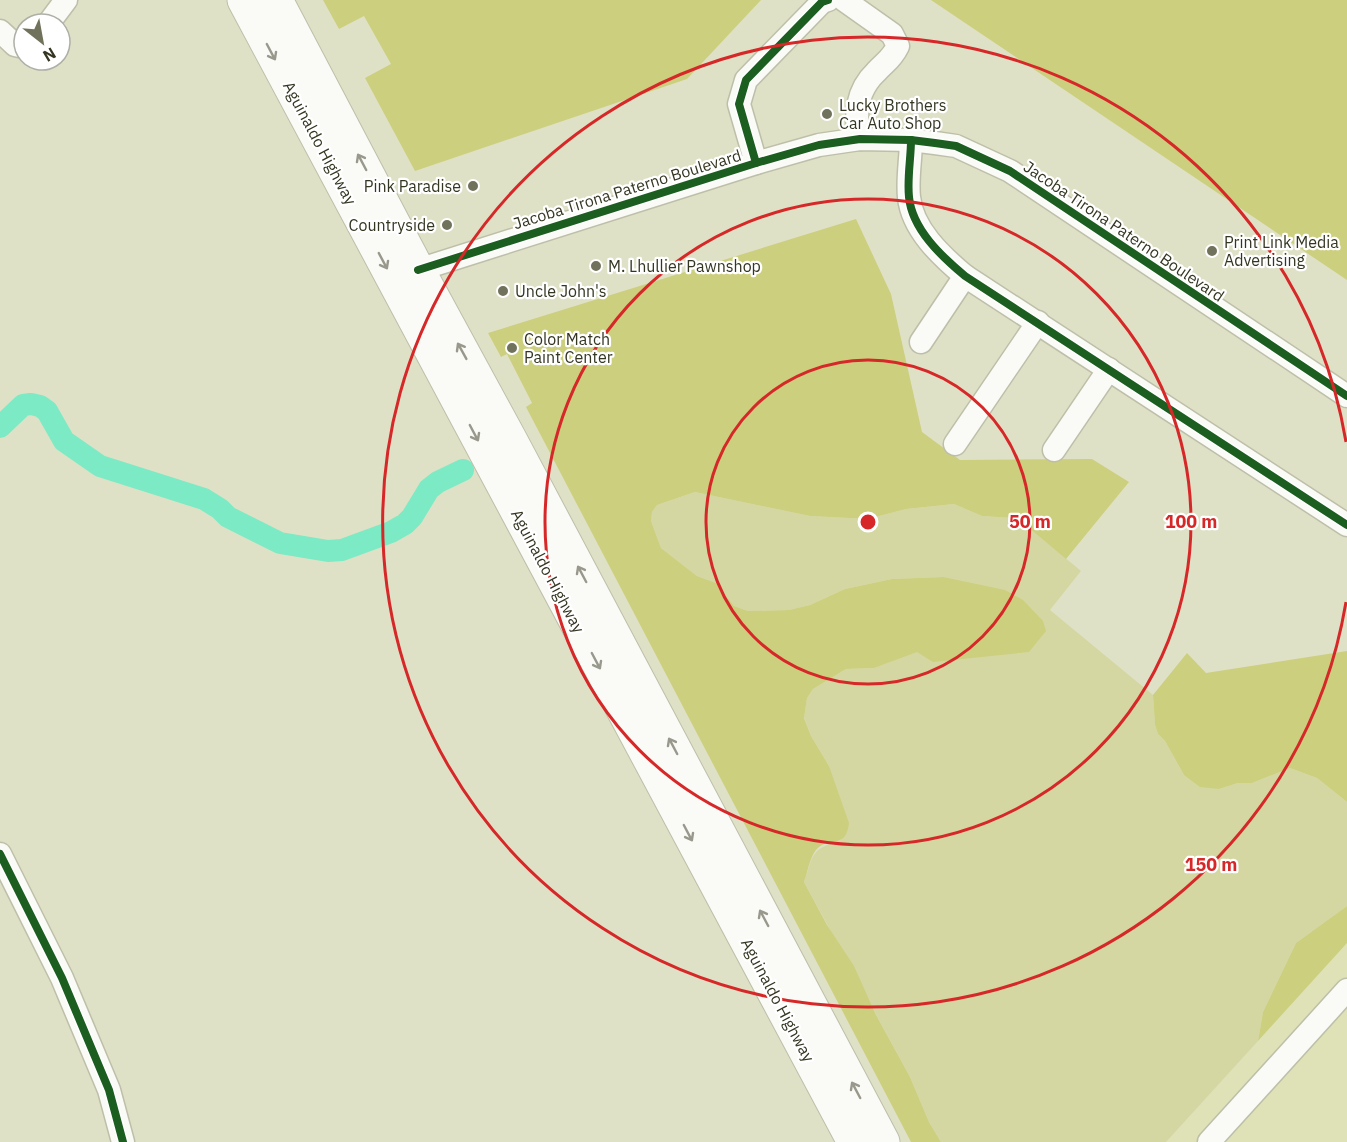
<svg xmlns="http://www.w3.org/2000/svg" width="1347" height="1142" font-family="'IBM Plex Sans',sans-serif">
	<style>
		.built { fill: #dfe2b6 }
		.green { fill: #d4d7a2 }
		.forest { fill: #cccf7e }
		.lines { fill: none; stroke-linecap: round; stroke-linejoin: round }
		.canal { stroke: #7ceac4; stroke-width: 22 }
		.minor-casing { stroke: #bdbfa9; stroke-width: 25 }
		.highway-casing { stroke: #bdbfa9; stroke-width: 35 }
		.minor { stroke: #fafaf6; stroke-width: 22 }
		.highway { stroke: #fafaf6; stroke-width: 33 }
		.cycleway-casing { stroke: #fff; stroke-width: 11 }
		.cycleway { stroke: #1b5e20; stroke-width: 8 }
		.oneway { stroke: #98988c }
		.ring { fill: none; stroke: #d62828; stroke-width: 3 }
		.poi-dot { fill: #70725b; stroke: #fff; stroke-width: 2 }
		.labels { text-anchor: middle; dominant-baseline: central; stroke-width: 4.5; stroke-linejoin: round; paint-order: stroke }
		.poi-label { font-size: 16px; fill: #353622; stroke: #fff; text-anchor: start }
		.street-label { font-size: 16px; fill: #353622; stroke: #fff }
		.centre { fill: #d62828; stroke: #fff; stroke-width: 3 }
		.ring-label { font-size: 18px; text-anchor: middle; font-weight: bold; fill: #d62828; stroke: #fff; stroke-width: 4.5; stroke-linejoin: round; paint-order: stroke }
	</style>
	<rect width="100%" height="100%" fill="#dfe1c6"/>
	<path class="built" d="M1347 943V1142H1166L1258 1041Z"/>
	<path class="green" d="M695 492 810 516 868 519 906 509 954 504 982 516 1013 518 1022 522 1081 571 1050 610 1153 695 1155 725 1158 734 1165 741 1184 775 1219 789 1238 783H1252L1290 768 1317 778 1347 802V906L1296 943 1263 1012 1258 1041 1166 1142H941L929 1122 910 1077 804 882C814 853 810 850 841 840L829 766 811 736 804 717 807 698 813 689 846 669 874 668 917 651 943 577 892 579 845 589 810 605 789 610 748 611 734 606 716 583 697 576 661 548 651 521 652 512 657 505Z"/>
	<g class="forest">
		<path d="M323 0H761L687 79 415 171 365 78 391 64 364 16 339 29Z"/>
		<path d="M931 0H1347V280Z"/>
		<path d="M856 219 891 294 922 432 960 460 1092 459 1129 482 1066 559 1022 522 1013 518 982 516 954 504 906 509 868 519 810 516 695 492 657 505 652 512 651 521 661 548 697 576 716 583 734 606 748 611 789 610 810 605 845 589 892 579 943 577 1005 590 1023 600 1043 621 1046 631 1029 652 933 662 917 652 874 668 846 669 813 689 807 698 804 718 811 736 829 766 849 823C846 848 833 837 819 847 810 854 808 872 804 882L827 925 854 966 875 1013 910 1077 929 1122 941 1142H911L526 407 532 403 507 354 501 357 488 333Z"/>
		<path d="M1347 651V802L1317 778 1290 768 1252 783H1238L1219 789 1200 787 1184 775 1165 741 1158 734 1155 725 1153 695 1187 653 1206 673Z"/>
		<path d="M1347 906V943L1258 1041 1263 1012 1296 943Z"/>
	</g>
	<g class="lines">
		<path class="canal" d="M0 427 23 405 31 404 40 406 47 411 64 441 100 466 204 499 220 509 228 517 280 543 328 551 342 550 391 532 405 524 412 517 429 489 438 482 463 470"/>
		<g class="minor-casing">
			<g id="minor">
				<path d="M844 0 892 34 898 46C891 60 886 61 876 72 857 90 854 115 860 139"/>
				<path d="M48 24 66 0"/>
				<path d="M0 31 15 45 24 47"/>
				<path d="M911 140C911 158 907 178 909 197 912 229 941 256 965 276L1347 525"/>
				<path d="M756 163 739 104 746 80 822 2 828 0"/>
				<path d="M418 270 756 163 819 145 860 139 911 140 935 143 956 146 1010 171 1347 396"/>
				<path d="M921 342 965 276"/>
				<path d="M955 444 1038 322"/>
				<path d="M1054 450 1109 369"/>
				<path d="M0 854 62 978 109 1090 123 1142"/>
				<path d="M1209 1142 1347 990"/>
			</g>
		</g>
		<g class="highway-casing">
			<g id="highway">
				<path d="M244 0 854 1142"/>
				<path d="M276 0 418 270 510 439 883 1142"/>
			</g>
		</g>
		<use href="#minor" class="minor"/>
		<use href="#highway" class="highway"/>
		<g class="cycleway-casing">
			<g id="cycleway">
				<path d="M911 140C911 158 907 178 909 197 912 229 941 256 965 276L1347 525"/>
				<path d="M756 163 739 104 746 80 822 2 828 0"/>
				<path d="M418 270 756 163 819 145 860 139 911 140 935 143 956 146 1010 171 1347 396"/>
				<path d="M0 854 62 978 109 1090 123 1142"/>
			</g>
		</g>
		<use href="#cycleway" class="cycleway"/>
	</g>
	<defs><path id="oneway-shaft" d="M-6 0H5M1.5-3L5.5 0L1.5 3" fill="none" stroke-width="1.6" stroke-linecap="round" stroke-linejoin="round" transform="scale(1.5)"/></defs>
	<g class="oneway">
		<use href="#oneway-shaft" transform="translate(271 52) rotate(62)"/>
		<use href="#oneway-shaft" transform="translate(362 162) rotate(-118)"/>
		<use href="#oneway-shaft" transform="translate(383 261) rotate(62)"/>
		<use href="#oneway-shaft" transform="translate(462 351) rotate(-119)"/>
		<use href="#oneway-shaft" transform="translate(474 433) rotate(62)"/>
		<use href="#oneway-shaft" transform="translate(582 574) rotate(-118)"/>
		<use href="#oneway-shaft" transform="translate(596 661) rotate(62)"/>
		<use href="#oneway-shaft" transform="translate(673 746) rotate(-118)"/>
		<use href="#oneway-shaft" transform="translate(688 833) rotate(62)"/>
		<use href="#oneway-shaft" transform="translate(764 918) rotate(-118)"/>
		<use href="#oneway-shaft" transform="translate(856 1090) rotate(-118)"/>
	</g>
	<g class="ring">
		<circle cx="868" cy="522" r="162"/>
		<circle cx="868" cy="522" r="323"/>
		<path d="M1346 602A485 485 0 1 1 1346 442"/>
	</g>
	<g class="poi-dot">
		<circle cx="827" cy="114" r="6"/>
		<circle cx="473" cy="186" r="6"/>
		<circle cx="447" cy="225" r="6"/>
		<circle cx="1212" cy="251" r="6"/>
		<circle cx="596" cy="266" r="6"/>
		<circle cx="503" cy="291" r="6"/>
		<circle cx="512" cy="348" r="6"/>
	</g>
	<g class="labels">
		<g class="poi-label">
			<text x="839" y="105">Lucky Brothers<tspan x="839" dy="18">Car Auto Shop</tspan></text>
			<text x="461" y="186" text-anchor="end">Pink Paradise</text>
			<text x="435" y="225" text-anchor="end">Countryside</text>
			<text x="1224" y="242">Print Link Media<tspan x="1224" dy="18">Advertising</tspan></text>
			<text x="608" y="266">M. Lhullier Pawnshop</text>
			<text x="515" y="291">Uncle John's</text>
			<text x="524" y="339">Color Match<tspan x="524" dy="18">Paint Center</tspan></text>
		</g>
		<g class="street-label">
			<text transform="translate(320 143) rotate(62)">Aguinaldo Highway</text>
			<text transform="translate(627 189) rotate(-17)">Jacoba Tirona Paterno Boulevard</text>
			<text transform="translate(1124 231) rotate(34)">Jacoba Tirona Paterno Boulevard</text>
			<text transform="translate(548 571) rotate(62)">Aguinaldo Highway</text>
			<text transform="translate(778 1000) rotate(62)">Aguinaldo Highway</text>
		</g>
	</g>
	<circle cx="868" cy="522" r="9" class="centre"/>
	<g class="ring-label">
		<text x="1030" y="528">50 m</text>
		<text x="1191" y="528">100 m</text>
		<text x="1211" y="871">150 m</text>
	</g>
	<g transform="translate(42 42) rotate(149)"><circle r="28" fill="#ffffff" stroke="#aeafa7" stroke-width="1.5"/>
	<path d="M0-4.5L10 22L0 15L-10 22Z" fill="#70725b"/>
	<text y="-9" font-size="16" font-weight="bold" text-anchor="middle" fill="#353622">N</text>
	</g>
</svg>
